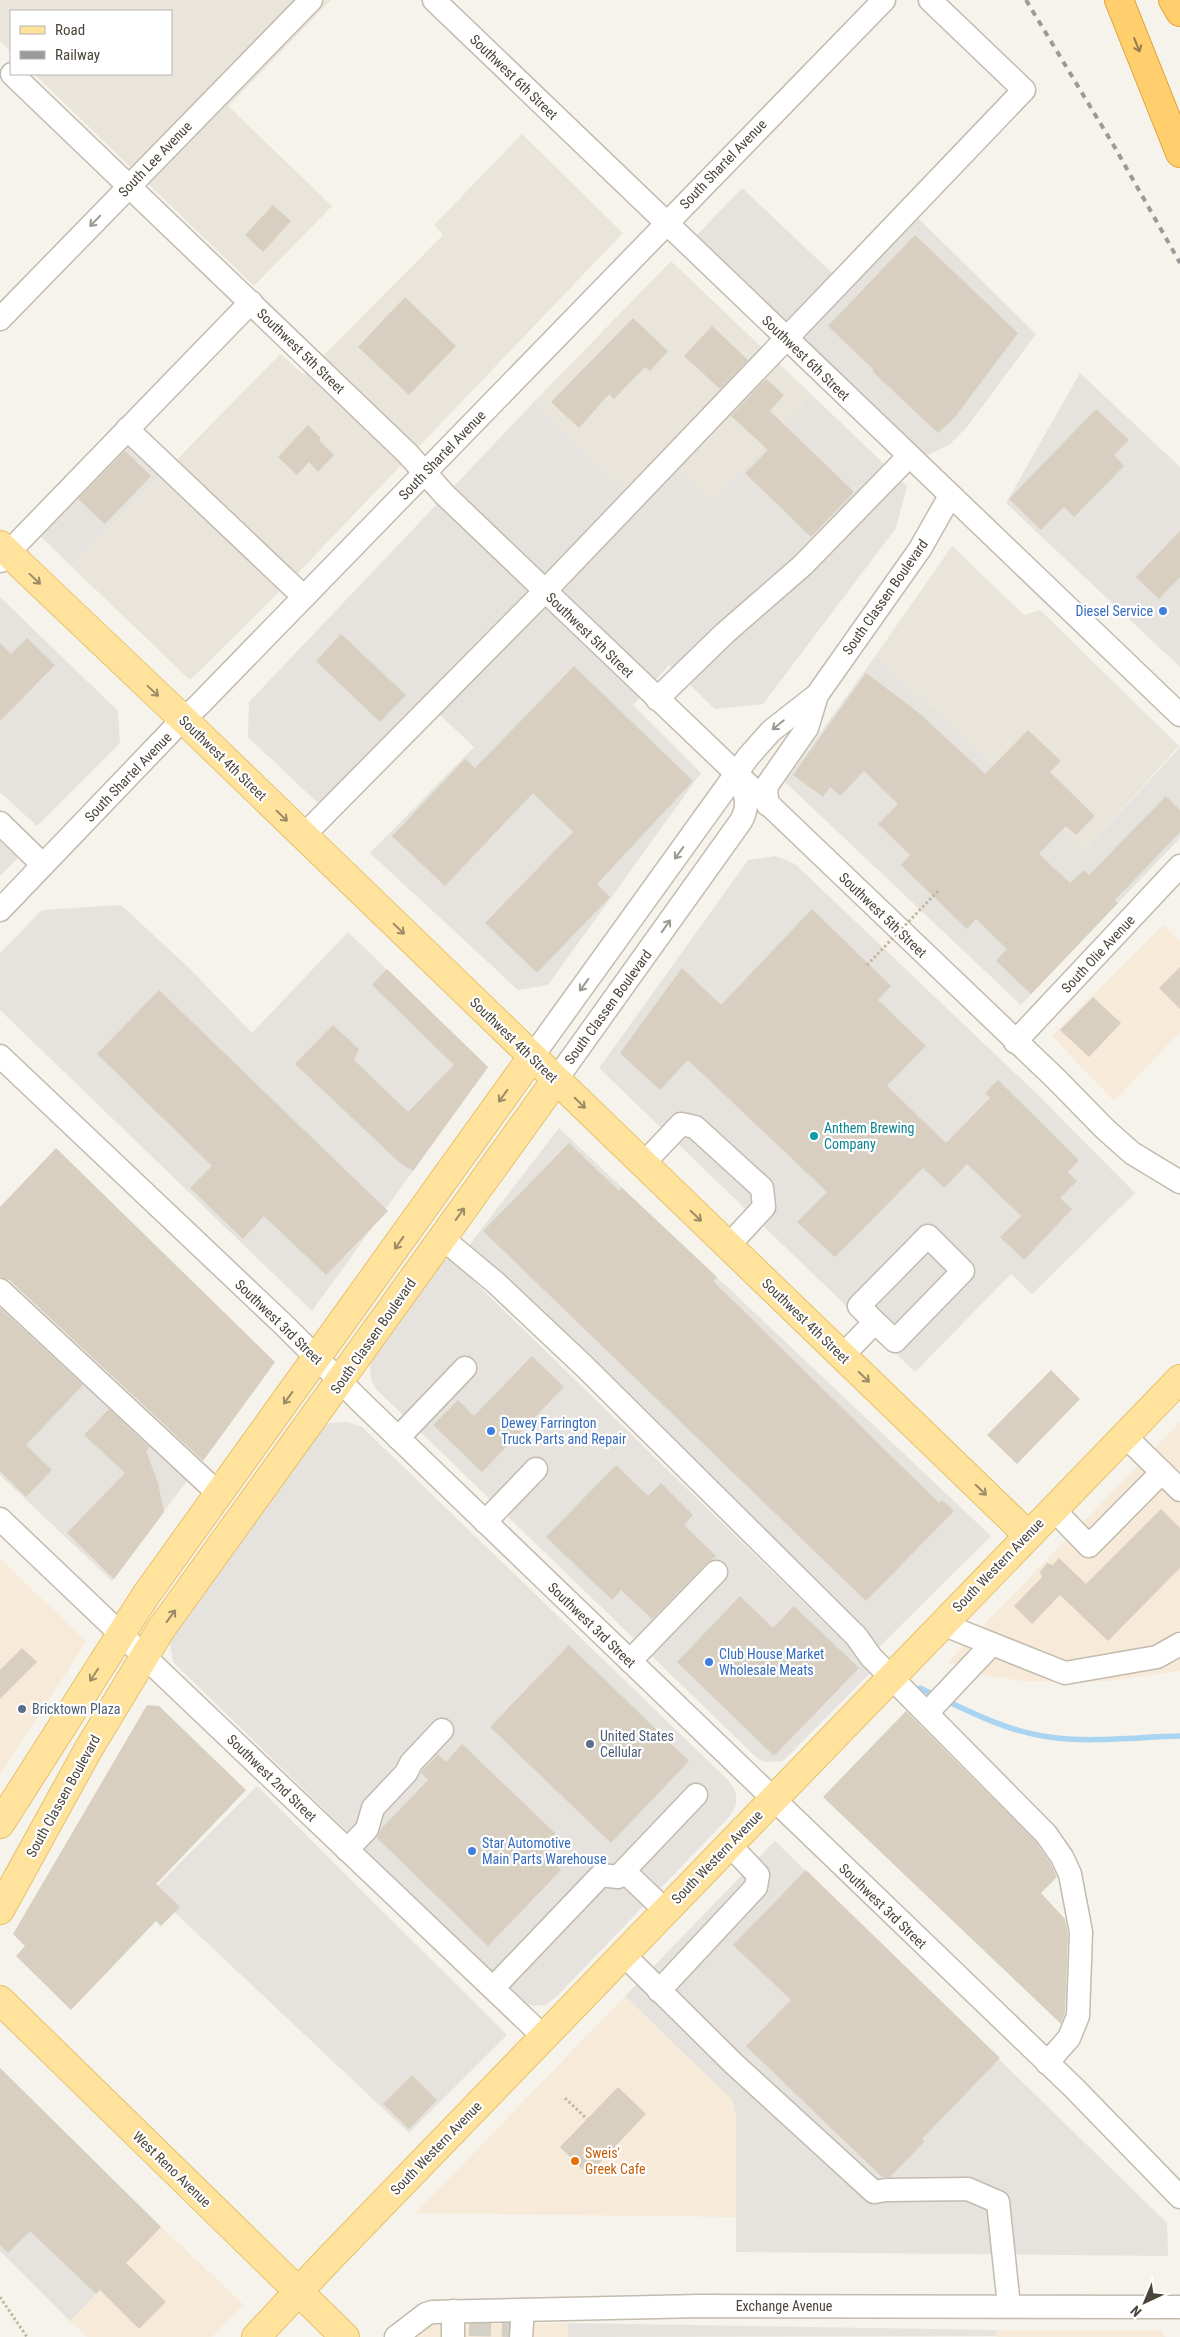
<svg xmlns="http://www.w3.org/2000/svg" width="1180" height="2337" font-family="'Roboto Condensed',sans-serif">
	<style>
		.residential { fill: #eae5da }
		.commercial { fill: #f7ead8 }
		.industrial { fill: #e6e2dd }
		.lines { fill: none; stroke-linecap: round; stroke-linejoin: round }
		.stream { stroke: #a9d4f2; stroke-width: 5.5 }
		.building { fill: #d8cfc1 }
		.minor-tunnel { stroke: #d4d0c8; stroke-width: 22; stroke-dasharray: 22 11; stroke-linecap: butt }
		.minor-casing { stroke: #c2bbae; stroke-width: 25 }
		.major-casing { stroke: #e6c16a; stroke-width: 30 }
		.highway-casing { stroke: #e0a43c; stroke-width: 30 }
		.path { stroke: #c4b79f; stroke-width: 3; stroke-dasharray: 2.5 2.5; stroke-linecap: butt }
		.minor { stroke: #fff; stroke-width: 22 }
		.major { stroke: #ffe39c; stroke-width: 28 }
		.highway { stroke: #ffcf6e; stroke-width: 28 }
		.rail { stroke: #9a9a9a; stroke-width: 4; stroke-dasharray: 6 6; stroke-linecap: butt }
		.path-bridge { stroke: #c4b79f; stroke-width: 3; stroke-dasharray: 2.5 2.5; stroke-linecap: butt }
		.oneway { stroke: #937c4e }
		.oneway2 { stroke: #9c9892 }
		.oneway3 { stroke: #9c8c66 }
		.shop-dot { fill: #3f7fe0; stroke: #fff; stroke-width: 2 }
		.culture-dot { fill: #0f9aa8; stroke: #fff; stroke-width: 2 }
		.service-dot { fill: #5c6f8a; stroke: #fff; stroke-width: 2 }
		.food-dot { fill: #e8710a; stroke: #fff; stroke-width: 2 }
		.labels { text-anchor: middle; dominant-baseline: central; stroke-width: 4.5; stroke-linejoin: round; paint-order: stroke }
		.street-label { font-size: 14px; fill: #4b4439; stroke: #fff }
		.shop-label { font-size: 14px; fill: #366cbe; stroke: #fff; text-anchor: start }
		.culture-label { font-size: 14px; fill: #0d838f; stroke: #fff; text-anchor: start }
		.service-label { font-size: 14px; fill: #4e5e75; stroke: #fff; text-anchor: start }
		.food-label { font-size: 14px; fill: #c56008; stroke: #fff; text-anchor: start }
	</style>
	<rect width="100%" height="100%" fill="#f6f3ec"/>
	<g class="residential">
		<path d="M0 0H331L228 106 332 206 254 286 34 74H171V11H11V52L0 41Z"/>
		<path d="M522 134 623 233 295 576 190 680 72 567 280 354 304 375 443 235 434 225Z"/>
		<path d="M671 261 812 395 712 500 664 456 628 492 534 402Z"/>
		<path d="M952 546 1024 615 1040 610 1179 746 1084 851 876 655Z"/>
	</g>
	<g class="commercial">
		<path d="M1163 925 1180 941V1032L1114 1101 1052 1036Z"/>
		<path d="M1180 1422V1671L1108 1681 1059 1682 1022 1681 985 1675 965 1670 948 1662Z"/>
		<path d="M0 1558 86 1642 0 1775Z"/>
		<path d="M625 1996 732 2100 736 2117V2217L416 2213Z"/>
		<path d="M161 2227 243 2304 212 2337H88L70 2321Z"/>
		<path d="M568 2323V2337H417L420 2331 428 2324Z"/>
		<path d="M996 2330H1161L1165 2337H997Z"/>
	</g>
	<g class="industrial">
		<path d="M742 188 848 288 916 216 1036 334 967 427 949 445 925 456 696 236Z"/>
		<path d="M1080 373 1180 467V667L1006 503Z"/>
		<path d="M812 395 907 486 896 528 763 704 715 709 669 665 633 705 701 773 548 985 518 990 370 853 474 747 438 713 676 467 712 500Z"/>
		<path d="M534 402 628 492 322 807 248 737 249 702Z"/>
		<path d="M126 440 161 475 72 567 37 533Z"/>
		<path d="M0 597 118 711 120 743 37 826 0 792Z"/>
		<path d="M876 655 1084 851 1180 747V838L1021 1005 785 782Z"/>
		<path d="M0 841 18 858 0 876Z"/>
		<path d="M776 856 795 864 1037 1094 1135 1193 1032 1294 1011 1274 915 1372 599 1068 748 860Z"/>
		<path d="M121 905 188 967 252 1033 348 932 488 1067 312 1311 0 1010V953L42 910Z"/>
		<path d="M559 1128 991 1536 877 1649 640 1409 469 1245Z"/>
		<path d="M451 1259 873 1670 783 1761 765 1762 757 1758 376 1389 371 1379 370 1366 373 1355 443 1260Z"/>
		<path d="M0 1297 189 1478 112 1581 0 1475Z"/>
		<path d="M348 1422 362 1427 730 1782 736 1793V1805L730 1816 557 1996 545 2005 533 2006 521 2001 173 1662 170 1644 173 1630 315 1434 330 1423Z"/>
		<path d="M257 1786 507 2035 409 2133 152 1891Z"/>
		<path d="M775 1841 1167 2223 1168 2256 736 2252V2117L732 2100 625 1996Z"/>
		<path d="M0 2068 161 2227 70 2321 0 2251Z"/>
		<path d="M568 2323 996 2330 997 2336 568 2337Z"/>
	</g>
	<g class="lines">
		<g class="stream">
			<path d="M920 1688 936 1696"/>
			<path d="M945 1700C978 1716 1012 1732 1049 1737 1092 1743 1137 1737 1180 1736"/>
		</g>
	</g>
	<g class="building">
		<path d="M273 205 291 221 263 252 245 235Z"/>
		<path d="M915 235 1018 333 955 417 938 433 872 371 874 370 828 326Z"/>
		<path d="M405 297 456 346 409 395 358 347Z"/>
		<path d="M633 318 668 351 650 371 645 367 614 399 609 394 579 428 551 402Z"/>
		<path d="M712 326 748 360 720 389 684 356Z"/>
		<path d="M766 379 784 395 770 411 854 492 811 537 745 473 768 450 731 416Z"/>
		<path d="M1096 409 1129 440 1114 455 1124 466 1074 517 1064 507 1041 530 1009 499Z"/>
		<path d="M308 425 321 438 319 440 334 455 318 472 309 462 297 475 278 457Z"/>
		<path d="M125 451 151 476 105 524 78 499Z"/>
		<path d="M1180 531V577L1159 599 1136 577Z"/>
		<path d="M341 634 406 695 380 722 316 661Z"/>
		<path d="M27 638 55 665 0 721V643L11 654Z"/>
		<path d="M574 666 693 781 597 884 610 897 537 973 485 923 573 832 533 793 445 886 392 836 465 759 475 768Z"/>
		<path d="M866 673 919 713 985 774 1028 730 1061 761 1050 772 1095 816 1076 835 1066 826 1039 854 1070 883 1084 870 1089 875 1166 796 1180 810V832L1115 900 1118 903 1031 994 996 961 1007 949 976 919 967 929 901 865 910 855 878 824 898 804 864 771 840 796 830 787 823 797 793 775Z"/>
		<path d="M812 909 891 986 878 1000 926 1046 887 1086 946 1143 990 1098 985 1093 998 1080 1079 1160 1068 1172 1077 1181 1060 1198 1072 1209 1024 1260 1000 1237 1021 1216 967 1164 944 1188 923 1168 835 1257 797 1222 827 1192 688 1060 660 1090 620 1053 682 968 721 1005Z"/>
		<path d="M1180 967V1009L1159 988Z"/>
		<path d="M387 969 488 1067 413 1171 400 1163 295 1064 333 1025 359 1049 354 1060 408 1112 454 1065 372 985Z"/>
		<path d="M159 990 388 1211 326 1275 264 1216 243 1239 190 1188 212 1166 97 1054Z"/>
		<path d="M1093 997 1121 1023 1089 1057 1060 1030Z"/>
		<path d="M569 1143 619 1191 622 1188 717 1277 713 1281 939 1503 942 1500 954 1511 866 1601 483 1231Z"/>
		<path d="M56 1148 275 1362 203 1461 9 1280 0 1277V1207Z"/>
		<path d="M0 1308 83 1385 26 1445 52 1470 26 1497 0 1471Z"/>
		<path d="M532 1356 564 1387 482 1472 433 1425 458 1400 474 1416Z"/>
		<path d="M1051 1370 1080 1399 1017 1464 987 1435Z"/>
		<path d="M109 1409 149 1447 146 1451 158 1483 164 1512 114 1579 67 1533 125 1473 84 1435Z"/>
		<path d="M616 1465 648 1496 661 1483 693 1515 684 1525 716 1556 707 1563 652 1619 621 1590 612 1600 546 1537Z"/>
		<path d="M1161 1509 1180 1528V1568L1108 1641 1060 1595 1032 1624 1014 1606 1042 1577 1040 1572 1047 1563 1053 1565 1059 1558 1086 1584Z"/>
		<path d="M740 1596 773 1628 794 1606 859 1668 774 1756 677 1662Z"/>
		<path d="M569 1645 689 1761 611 1843 490 1727Z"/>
		<path d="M22 1648 37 1662 0 1699V1670Z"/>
		<path d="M147 1705 159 1706 246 1790 156 1884 180 1907 161 1926 156 1921 71 2010 16 1956 25 1946 13 1934Z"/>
		<path d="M906 1711 1036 1842 1051 1864 1057 1877 1041 1893 1065 1919 1068 1933 1065 2013 1061 2024 823 1797Z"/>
		<path d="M462 1744 559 1837 544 1854 561 1870 488 1946 377 1838 381 1829 428 1780 421 1773 422 1771 438 1754 446 1762Z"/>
		<path d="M806 1870 1000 2058 922 2139 924 2142 890 2177H882L746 2046 791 2000 733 1945Z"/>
		<path d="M0 2068 161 2227 126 2263 166 2302 139 2329 100 2290 96 2294 30 2231 8 2253 0 2245Z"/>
		<path d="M412 2075 437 2100 409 2129 383 2104Z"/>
		<path d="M618 2087 646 2114 588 2175 560 2147Z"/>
	</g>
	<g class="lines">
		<path class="minor-tunnel" d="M469 2325 511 2326"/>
		<g class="minor-casing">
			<g id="minor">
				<path d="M434 0 1180 715"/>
				<path d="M12 74 407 453 445 495 1055 1078 1106 1130 1132 1153 1180 1182"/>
				<path d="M0 319 311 0"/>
				<path d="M127 429 304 597"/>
				<path d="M0 561 251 302"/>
				<path d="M657 699 725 633 803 565 909 456"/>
				<path d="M768 805 766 792 768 784 807 728 817 695 920 549 950 496"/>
				<path d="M0 823 43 865"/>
				<path d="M303 836 545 591 1024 90 930 0"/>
				<path d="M0 910 183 719 198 706 884 0"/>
				<path d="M1015 1042 1180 866"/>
				<path d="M0 1056 286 1327 361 1402 1074 2088 1180 2197"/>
				<path d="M532 1057 748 757 771 731 817 695"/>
				<path d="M556 1080 741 821C750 805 746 794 738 779"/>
				<path d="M643 1164 681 1124 695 1127 762 1188 764 1207 728 1246"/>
				<path d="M442 1238 496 1283 585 1367 856 1636 871 1657 1046 1834 1062 1857 1070 1874 1081 1932 1078 2016 1069 2038 1047 2063"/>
				<path d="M0 1290 219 1494"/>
				<path d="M842 1356 875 1322 859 1306 928 1236 963 1271 895 1341 875 1322"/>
				<path d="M1125 1436 1180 1490"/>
				<path d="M398 1438 465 1368"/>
				<path d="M1053 1509 1089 1546 1162 1472"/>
				<path d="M0 1519 544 2037"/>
				<path d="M485 1522 536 1469"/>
				<path d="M942 1624 1065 1673 1157 1657 1180 1644"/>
				<path d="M630 1661 716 1572"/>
				<path d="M927 1713 992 1644"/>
				<path d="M347 1850 367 1829 373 1808 406 1773 411 1763 442 1730"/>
				<path d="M624 1871 665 1910"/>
				<path d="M623 1954 734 2064 874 2192 886 2190 968 2189 998 2202 1009 2306"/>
				<path d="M493 1988 601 1875 618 1877 696 1795"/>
				<path d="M659 1991 756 1887 758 1875 729 1844"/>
				<path d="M453 2311V2337"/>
				<path d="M396 2337 426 2314 432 2312 700 2306 1180 2307"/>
				<path d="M521 2337 523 2310"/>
			</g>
		</g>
		<g class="major-casing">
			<g id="major">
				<path d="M0 545 183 719 1028 1535"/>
				<path d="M0 1824 146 1595 532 1057"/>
				<path d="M0 1910 88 1750 161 1629 556 1080"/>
				<path d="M0 2000 345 2337"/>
				<path d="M256 2337 329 2259 1180 1379"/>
			</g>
		</g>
		<g class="highway-casing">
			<g id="highway">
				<path d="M1119 0 1180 153"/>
				<path d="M1173 0 1180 12"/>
			</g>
		</g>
		<g class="path">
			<path d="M565 2098 587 2119"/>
			<path d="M0 2297 27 2337"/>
		</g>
		<use href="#minor" class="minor"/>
		<use href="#major" class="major"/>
		<use href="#highway" class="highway"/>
		<path class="rail" d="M1026 0 1114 146 1180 263"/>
		<path class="path-bridge" d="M867 965 938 891"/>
	</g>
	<defs><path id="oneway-shaft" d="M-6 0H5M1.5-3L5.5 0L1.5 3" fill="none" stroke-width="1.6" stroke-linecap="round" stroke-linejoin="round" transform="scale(1.25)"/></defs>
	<use class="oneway" href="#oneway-shaft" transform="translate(1137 45) rotate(68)"/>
	<g class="oneway2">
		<use href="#oneway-shaft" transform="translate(95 221) rotate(134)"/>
		<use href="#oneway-shaft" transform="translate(778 725) rotate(141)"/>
		<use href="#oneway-shaft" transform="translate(679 853) rotate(126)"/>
		<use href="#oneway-shaft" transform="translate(666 926) rotate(-55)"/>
		<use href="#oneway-shaft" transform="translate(584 985) rotate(126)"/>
	</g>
	<g class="oneway3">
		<use href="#oneway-shaft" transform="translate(35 579) rotate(43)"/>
		<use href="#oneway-shaft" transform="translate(153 691) rotate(43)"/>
		<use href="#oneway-shaft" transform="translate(282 816) rotate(44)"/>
		<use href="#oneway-shaft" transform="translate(399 929) rotate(44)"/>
		<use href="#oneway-shaft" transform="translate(503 1096) rotate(126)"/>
		<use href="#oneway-shaft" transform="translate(580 1103) rotate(44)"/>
		<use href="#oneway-shaft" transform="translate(460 1214) rotate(-54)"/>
		<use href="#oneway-shaft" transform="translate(696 1216) rotate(44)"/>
		<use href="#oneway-shaft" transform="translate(399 1243) rotate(125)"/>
		<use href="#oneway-shaft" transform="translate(864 1377) rotate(44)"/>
		<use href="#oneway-shaft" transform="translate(288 1398) rotate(126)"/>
		<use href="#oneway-shaft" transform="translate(981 1490) rotate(44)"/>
		<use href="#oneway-shaft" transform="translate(171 1616) rotate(-54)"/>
		<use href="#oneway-shaft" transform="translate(94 1675) rotate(123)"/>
	</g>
	<g class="shop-dot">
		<circle cx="1163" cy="611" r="5"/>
		<circle cx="491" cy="1431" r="5"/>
		<circle cx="709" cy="1662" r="5"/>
		<circle cx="472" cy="1851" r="5"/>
	</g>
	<circle class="culture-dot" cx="814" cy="1136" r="5"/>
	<g class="service-dot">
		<circle cx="22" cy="1709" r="5"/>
		<circle cx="590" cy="1744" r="5"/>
	</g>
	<circle class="food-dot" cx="575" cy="2161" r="5"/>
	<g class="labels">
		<g class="street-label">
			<text transform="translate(514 77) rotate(44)">Southwest 6th Street</text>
			<text transform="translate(155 159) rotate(-46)">South Lee Avenue</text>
			<text transform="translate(723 164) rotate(-46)">South Shartel Avenue</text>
			<text transform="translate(301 351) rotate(44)">Southwest 5th Street</text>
			<text transform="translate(806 358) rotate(44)">Southwest 6th Street</text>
			<text transform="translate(442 455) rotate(-46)">South Shartel Avenue</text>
			<text transform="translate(885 597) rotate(-55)">South Classen Boulevard</text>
			<text transform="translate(590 635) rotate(44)">Southwest 5th Street</text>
			<text transform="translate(223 758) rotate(44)">Southwest 4th Street</text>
			<text transform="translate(128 777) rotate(-46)">South Shartel Avenue</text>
			<text transform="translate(883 915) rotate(44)">Southwest 5th Street</text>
			<text transform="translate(1098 954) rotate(-47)">South Olie Avenue</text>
			<text transform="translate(608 1007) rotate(-54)">South Classen Boulevard</text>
			<text transform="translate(514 1040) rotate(44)">Southwest 4th Street</text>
			<text transform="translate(806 1321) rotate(44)">Southwest 4th Street</text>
			<text transform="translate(279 1322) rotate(44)">Southwest 3rd Street</text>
			<text transform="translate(373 1336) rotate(-55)">South Classen Boulevard</text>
			<text transform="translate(998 1565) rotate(-46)">South Western Avenue</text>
			<text transform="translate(592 1625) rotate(44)">Southwest 3rd Street</text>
			<text transform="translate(272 1778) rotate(44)">Southwest 2nd Street</text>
			<text transform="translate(63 1796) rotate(-61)">South Classen Boulevard</text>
			<text transform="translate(717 1857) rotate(-46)">South Western Avenue</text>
			<text transform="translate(883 1906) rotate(44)">Southwest 3rd Street</text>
			<text transform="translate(436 2148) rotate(-46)">South Western Avenue</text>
			<text transform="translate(172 2169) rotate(44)">West Reno Avenue</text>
			<text x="784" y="2306">Exchange Avenue</text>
		</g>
		<g class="shop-label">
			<text x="1153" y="611" text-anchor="end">Diesel Service</text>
			<text x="501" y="1423">Dewey Farrington<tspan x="501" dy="16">Truck Parts and Repair</tspan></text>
			<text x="719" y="1654">Club House Market<tspan x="719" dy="16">Wholesale Meats</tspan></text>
			<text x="482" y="1843">Star Automotive<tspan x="482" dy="16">Main Parts Warehouse</tspan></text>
		</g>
		<g class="culture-label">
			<text x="824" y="1128">Anthem Brewing<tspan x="824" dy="16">Company</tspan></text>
		</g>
		<g class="service-label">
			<text x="32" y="1709">Bricktown Plaza</text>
			<text x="600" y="1736">United States<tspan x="600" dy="16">Cellular</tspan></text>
		</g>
		<g class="food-label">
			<text x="585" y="2153">Sweis'<tspan x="585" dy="16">Greek Cafe</tspan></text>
		</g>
	</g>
	<rect x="10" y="10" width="162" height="65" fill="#ffffff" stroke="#b7b4b0"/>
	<rect x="20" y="26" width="25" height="8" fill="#ffe39c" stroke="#b7b4b0"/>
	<text x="55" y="35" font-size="15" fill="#4b4439">Road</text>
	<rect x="20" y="51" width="25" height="8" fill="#9a9a9a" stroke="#b7b4b0"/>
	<text x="55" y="60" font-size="15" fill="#4b4439">Railway</text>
	<g transform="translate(1145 2302) rotate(224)" stroke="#ffffff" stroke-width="4" paint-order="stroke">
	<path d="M0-4L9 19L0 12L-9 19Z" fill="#4b4439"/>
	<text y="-8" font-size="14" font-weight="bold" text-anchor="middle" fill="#4b4439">N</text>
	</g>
</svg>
